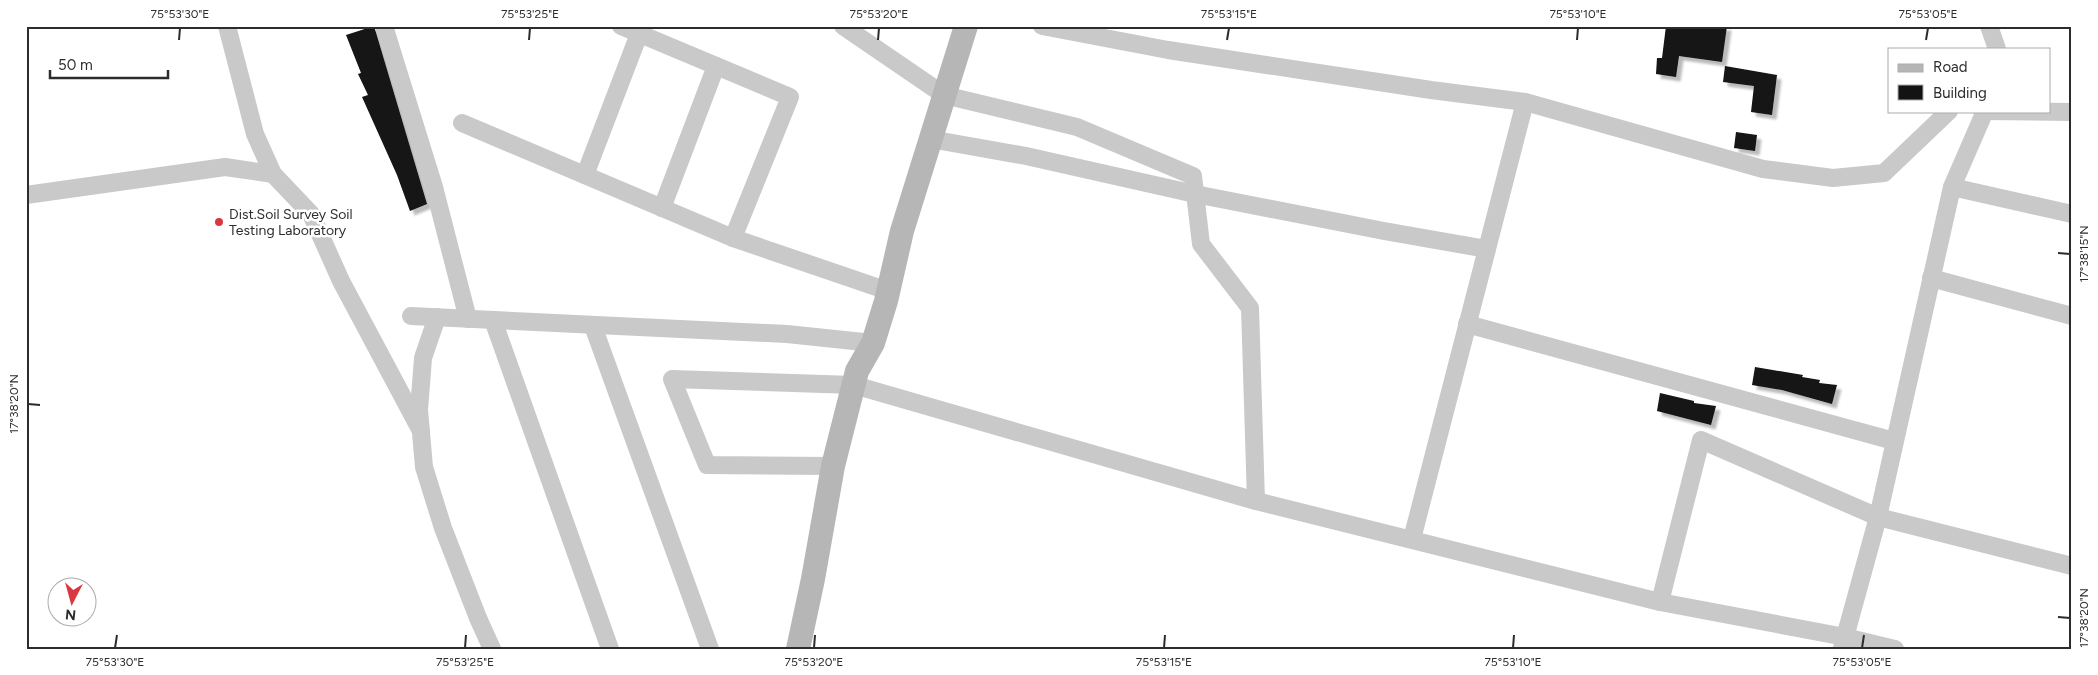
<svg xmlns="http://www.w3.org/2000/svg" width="2098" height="675" font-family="Figtree,sans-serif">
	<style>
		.building { fill: #131313; filter: url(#shadow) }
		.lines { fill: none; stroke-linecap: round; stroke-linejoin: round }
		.street { stroke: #c9c9c9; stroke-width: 18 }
		.secondary { stroke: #b6b6b6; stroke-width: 24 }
		.ticks { fill: none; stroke: #2c2c2c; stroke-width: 2 }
		.poi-dot { fill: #d93841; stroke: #fff; stroke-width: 2 }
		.labels { text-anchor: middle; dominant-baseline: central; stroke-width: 5; stroke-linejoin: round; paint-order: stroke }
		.poi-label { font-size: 14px; fill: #2c2c2c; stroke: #fff; text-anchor: start }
		.neatline { fill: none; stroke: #2c2c2c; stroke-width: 2 }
		.ticks-label { font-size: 12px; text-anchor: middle; fill: #2c2c2c }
	</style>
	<defs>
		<filter id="shadow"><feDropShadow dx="4.5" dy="4.5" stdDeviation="1" flood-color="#0004"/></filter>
	</defs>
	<rect width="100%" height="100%" fill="#fff"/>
	<g class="building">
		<path d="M374 26 427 204 410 211 397 175 362 97 368 95 358 74 361 73 346 35Z"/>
		<path d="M1666 26H1727L1722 62 1679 56 1676 77 1656 74 1657 58H1662Z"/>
		<path d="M1725 66 1777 75 1772 115 1751 112 1754 86 1723 82Z"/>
		<path d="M1736 132 1757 135 1755 151 1734 148Z"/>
		<path d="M1755 367 1803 375 1802 377 1820 380 1819 383 1837 385 1832 404 1782 390 1752 385Z"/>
		<path d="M1660 393 1694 401V403L1716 406 1711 425 1657 411Z"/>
	</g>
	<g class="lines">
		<g class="street">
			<path d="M227 26 255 134 273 174 311 214 341 281 421 431"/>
			<path d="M384 26 434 187 468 319"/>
			<path d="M621 26 790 97 733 238"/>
			<path d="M843 26 944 95 1077 127 1193 176 1201 244 1250 308 1256 501"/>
			<path d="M1042 26 1168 50 1431 90 1525 102 1763 169 1833 178 1884 173 1949 111"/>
			<path d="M1989 26 1997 49"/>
			<path d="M1982 111 2072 112"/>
			<path d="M462 123 733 238 888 291"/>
			<path d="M930 139 1026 156 1195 194 1384 231 1487 249"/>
			<path d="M585 175 639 34"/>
			<path d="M1952 187 1985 111"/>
			<path d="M26 195 225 167 273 174"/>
			<path d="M662 208 716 66"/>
			<path d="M1931 278 2072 316"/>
			<path d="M411 316 787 334 873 343"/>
			<path d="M437 317 423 358 419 410 424 467 443 528 478 618 492 649"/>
			<path d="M493 320 610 649"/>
			<path d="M1467 324 1894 441"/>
			<path d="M593 326 710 649"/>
			<path d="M833 466 707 465 672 379 854 385 1256 501 1660 602 1845 637 1895 649"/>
			<path d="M1412 539 1525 102"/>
			<path d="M1660 602 1701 440 1878 517 2072 566"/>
			<path d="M1842 648 1878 517 1952 187 2072 214"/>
		</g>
		<path class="secondary" d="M798 649 813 579 833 466 857 371 873 343 886 301 902 231 966 26"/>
	</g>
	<path class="ticks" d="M179 40 180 28M529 40 530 28M878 40 879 28M1227 40 1229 28M1577 40 1578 28M1926 40 1928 28M2058 253 2070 254M28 404 40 405M2058 617 2070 618M115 648 117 635M465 648 466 635M814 648 815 635M1164 648 1165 635M1513 648 1514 635M1862 648 1864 635"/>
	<circle class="poi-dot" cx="219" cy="222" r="5"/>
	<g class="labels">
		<g class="poi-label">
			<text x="229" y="214">Dist.Soil Survey Soil<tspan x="229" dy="16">Testing Laboratory</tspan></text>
		</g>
	</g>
	<rect width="2098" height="675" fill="none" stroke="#ffffff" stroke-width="55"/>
	<rect x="1888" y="48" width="162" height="65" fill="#ffffff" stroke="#ababab"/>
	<rect x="1898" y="64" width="25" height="8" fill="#b6b6b6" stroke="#ababab"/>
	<text x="1933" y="72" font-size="15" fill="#2c2c2c">Road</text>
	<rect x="1898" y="85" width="25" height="15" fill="#131313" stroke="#ababab"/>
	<text x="1933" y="98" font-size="15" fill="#2c2c2c">Building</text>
	<g transform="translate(72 602) rotate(186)"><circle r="24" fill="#ffffff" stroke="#ababab"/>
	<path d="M0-4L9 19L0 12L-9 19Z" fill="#d93841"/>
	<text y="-8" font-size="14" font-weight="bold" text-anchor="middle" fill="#2c2c2c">N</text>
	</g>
	<path d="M50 70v8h118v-8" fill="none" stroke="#2c2c2c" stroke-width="2.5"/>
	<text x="58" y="70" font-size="15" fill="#2c2c2c" stroke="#ffffff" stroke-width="4" paint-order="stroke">50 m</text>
	<rect x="28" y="28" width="2042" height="620" class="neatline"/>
	<g class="ticks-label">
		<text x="180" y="18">75°53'30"E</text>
		<text x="530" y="18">75°53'25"E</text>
		<text x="879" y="18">75°53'20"E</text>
		<text x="1229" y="18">75°53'15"E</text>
		<text x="1578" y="18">75°53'10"E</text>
		<text x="1928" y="18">75°53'05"E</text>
		<text transform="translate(2084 254) rotate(-90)" y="4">17°38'15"N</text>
		<text transform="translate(14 404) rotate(-90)" y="4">17°38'20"N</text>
		<text transform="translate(2084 618) rotate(-90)" y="4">17°38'20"N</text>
		<text x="115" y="666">75°53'30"E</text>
		<text x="465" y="666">75°53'25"E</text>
		<text x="814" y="666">75°53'20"E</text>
		<text x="1164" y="666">75°53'15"E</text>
		<text x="1513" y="666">75°53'10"E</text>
		<text x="1862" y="666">75°53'05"E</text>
	</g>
</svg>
